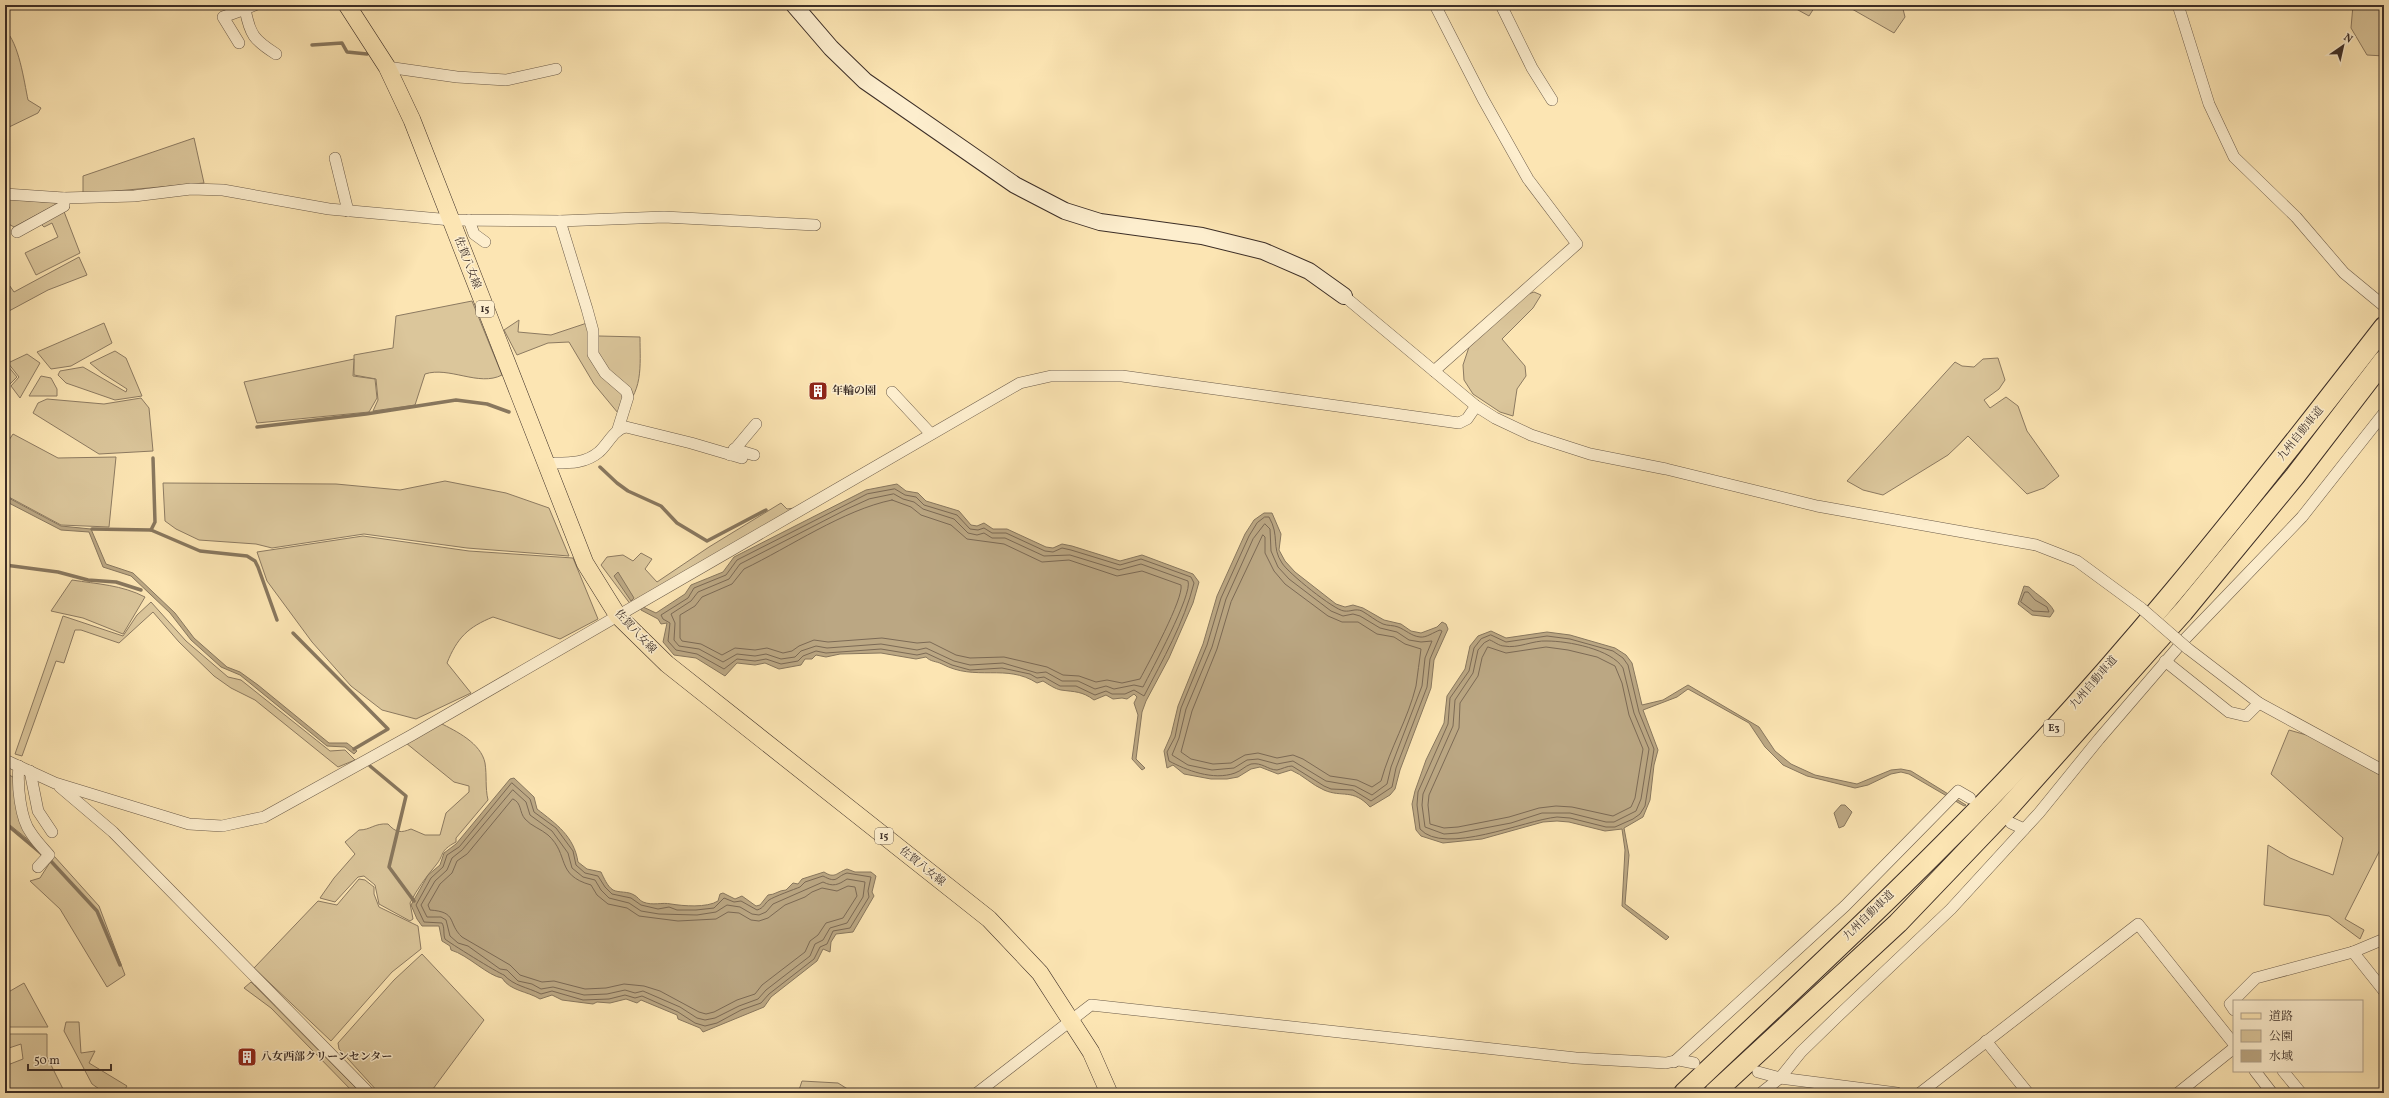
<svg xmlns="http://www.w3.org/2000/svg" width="2389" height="1098" font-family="Vollkorn,'Noto Serif JP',serif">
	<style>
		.green { fill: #dbc69b; stroke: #8c7a61 }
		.water { fill: #bba783; stroke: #88775e }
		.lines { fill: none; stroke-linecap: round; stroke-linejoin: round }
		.shore { stroke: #7c6a55; stroke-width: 1 }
		.stream { stroke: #88775e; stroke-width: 3.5 }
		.street-casing { stroke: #6c5c4a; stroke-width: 12 }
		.secondary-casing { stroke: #3c2e27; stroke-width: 18 }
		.primary-casing { stroke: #3c2e27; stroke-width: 18 }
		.highway-casing { stroke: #3c2e27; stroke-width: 22 }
		.street { stroke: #fdeece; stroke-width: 11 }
		.secondary { stroke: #fdeece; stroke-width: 16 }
		.primary { stroke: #fce5b3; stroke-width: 17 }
		.highway { stroke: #fce5b3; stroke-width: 20 }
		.street-bridge-casing { stroke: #6c5c4a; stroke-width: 12; stroke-linecap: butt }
		.street-bridge { stroke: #fdeece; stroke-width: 11 }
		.labels { text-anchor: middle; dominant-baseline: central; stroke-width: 3; stroke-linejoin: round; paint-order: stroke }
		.shield { fill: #fdeece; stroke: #766859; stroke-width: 1 }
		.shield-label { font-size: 10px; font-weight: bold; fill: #3c2e27 }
		.street-label { font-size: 11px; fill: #3c2e27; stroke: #fdeece }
		.poi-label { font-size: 11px; font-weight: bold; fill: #3c2e27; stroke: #fdeece; text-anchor: start }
	</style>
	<rect width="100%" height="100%" fill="#fce5b3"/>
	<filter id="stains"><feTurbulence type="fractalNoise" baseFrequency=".005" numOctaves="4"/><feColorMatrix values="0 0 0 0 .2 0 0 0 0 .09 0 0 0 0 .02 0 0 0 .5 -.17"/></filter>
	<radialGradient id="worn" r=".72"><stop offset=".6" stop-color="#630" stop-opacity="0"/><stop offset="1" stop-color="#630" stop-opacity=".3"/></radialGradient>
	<g class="green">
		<path d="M1789 5H1816L1809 16Z"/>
		<path d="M1845 5H1902L1905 17 1894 33Z"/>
		<path d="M2353 5H2384V56L2367 55 2351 28Z"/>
		<path d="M5 30C19 43 24 81 28 100L41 108 38 113 5 129Z"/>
		<path d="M194 138 204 183 83 194V176Z"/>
		<path d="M5 199 59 203 14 227 5 222Z"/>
		<path d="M63 209 80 253 36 275 25 253 58 237 52 223 44 227 40 223Z"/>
		<path d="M79 257 87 275 48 290 9 311 5 305V279L14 292Z"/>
		<path d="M1534 292 1541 295 1533 308 1502 339 1525 366 1526 376 1517 389 1513 416 1500 412 1473 394 1464 380 1463 365 1469 347 1523 296Z"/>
		<path d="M472 301 502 375C479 387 449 366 425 374L415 405 373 411 378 400 376 379 354 375V355L393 348 396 316Z"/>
		<path d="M519 320 518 332 551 335 587 323 599 336 640 337C640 366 644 394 618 413L594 384 569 342 548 343 517 355 504 330Z"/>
		<path d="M104 323 112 343 71 366 51 369 37 352Z"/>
		<path d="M115 351 126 358 142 396 115 400 66 383 58 375 60 371 83 367 126 392 127 389 102 373 90 363Z"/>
		<path d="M27 354 40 363 20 398 11 386 19 377 8 363Z"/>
		<path d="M1998 358 2005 380 1999 389 1984 400 1990 408 2006 397 2018 406 2027 431 2059 476 2044 488 2027 494 1968 436 1948 455 1883 495 1863 490 1847 481 1955 362 1962 366 1974 367 1983 359Z"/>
		<path d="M354 359 353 376 375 379 377 398 369 412 257 423 244 382Z"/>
		<path d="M7 365 17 377 9 385 5 381V367Z"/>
		<path d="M41 376 51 378 57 389V396H29Z"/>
		<path d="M141 398 149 408 153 451 99 454 33 413 38 403 47 399 104 404Z"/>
		<path d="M13 434 58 458 116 457 109 527 61 525 5 495V446Z"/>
		<path d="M445 481 506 493 549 508 569 556 467 548 364 534 272 548 256 544 199 540 176 529 165 521 163 483 336 484 400 490Z"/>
		<path d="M781 503 787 509 795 508 631 605 601 565 607 557 623 555 633 561 641 553 652 559 645 569 657 582 709 547Z"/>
		<path d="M363 536 469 551 573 558 598 619 560 639 493 617C468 627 457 638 447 663L471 693 416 719 382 710 351 686 312 642 267 581 257 552Z"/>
		<path d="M72 580C97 584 122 585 145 597L123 634 83 618 51 611Z"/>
		<path d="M151 602 186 641 228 677 241 680 330 751 345 750 355 760 338 767 255 700 231 688 214 676 179 642 153 612 119 643 81 630H75L64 663 56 661 22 756 15 754 63 616 123 636 137 615Z"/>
		<path d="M440 723C456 731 481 743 485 763 487 776 485 787 488 800L456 838V842C439 851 445 854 436 865 426 877 417 889 410 903L413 919 410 921 379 904 375 885 364 876 358 877 335 902 320 898 334 878 355 854 345 842 359 830C371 830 374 823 388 824 396 833 401 833 411 829L425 835H440L446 813 469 792V786L454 782 406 743Z"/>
		<path d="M2289 730 2317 738 2384 777V842L2345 919 2364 930 2360 939 2329 916 2264 905 2268 845 2290 858 2333 875 2343 838 2271 774Z"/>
		<path d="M5 773 13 777 41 850 5 821Z"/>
		<path d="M54 856 99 906 125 975 107 987 60 909 30 881 40 878Z"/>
		<path d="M359 879 365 880 374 887V894L379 907 418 926 421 949 392 972 331 1041 254 968 318 901 337 905Z"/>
		<path d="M422 954 484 1020 430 1093H379L339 1049 338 1043 394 980Z"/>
		<path d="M251 982 361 1093H354L271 1008 244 988Z"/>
		<path d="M24 983 48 1027H5V994Z"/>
		<path d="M66 1022H79L81 1053 95 1051 89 1063 127 1086 125 1089 133 1093H105L92 1084 64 1031Z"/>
		<path d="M7 1034H47V1057L65 1093H5V1066L23 1059 21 1044 9 1048Z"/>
		<path d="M802 1081 838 1083 854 1093H798Z"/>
	</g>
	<g class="water">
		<path d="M897 484 906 491 918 493 926 501 959 511 971 525 977 526 984 523 993 529H1007L1046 547 1053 548 1062 544 1072 546 1120 561 1142 555 1193 574 1199 582 1193 603 1169 658 1146 701 1142 712 1136 759 1145 768 1142 770 1132 759 1138 715 1134 703 1137 697 1134 694 1127 699 1122 698 1113 699 1106 695 1094 700C1082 691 1075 692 1061 690 1055 689 1048 684 1043 681L1037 683C1006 663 976 682 942 664 936 661 931 662 926 657L916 659 881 653 840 654 826 657 816 655 812 659H805L801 665 779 669 765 663 755 665 737 663 725 676 696 658 674 655 663 642 667 623 661 624 658 619 641 610V606L656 613 685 594 691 585 723 572 734 557 866 490Z"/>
		<path d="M5 496 61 526 91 529 106 564 133 573 175 613 194 638 227 667 240 672 258 685 329 743H347L357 751 354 754 345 747 327 746 240 675 221 667 191 640 170 613 131 576 103 567 89 532 61 530 5 501Z"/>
		<path d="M1264 513H1272L1281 534 1279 550 1285 561 1295 572 1336 604 1345 607 1353 605 1363 608 1384 620 1401 624 1411 631 1421 633 1437 627 1442 622 1446 624 1448 629 1434 660 1431 688 1400 770 1395 789 1390 795 1370 807C1353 788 1342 798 1324 790 1312 785 1303 775 1291 770L1278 774 1260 767 1251 769 1238 777 1227 779H1211L1184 774 1173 765 1167 768 1164 751 1171 735 1178 706 1203 644 1217 596 1245 534 1254 520Z"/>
		<path d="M618 572 634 598 631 601 614 576Z"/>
		<path d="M2024 586 2029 587C2037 595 2049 601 2054 611L2050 617 2032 615 2018 604Z"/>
		<path d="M1491 631 1506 638 1547 632 1570 635 1615 648 1626 655 1632 663 1642 705 1663 700 1688 685 1759 727 1775 751 1791 764 1815 775 1857 784 1891 770 1901 769 1911 771 1966 805 1964 806 1909 774 1901 772 1891 774 1868 785 1855 788 1807 776 1783 765 1765 747 1749 723 1688 689 1677 697 1643 710 1658 750 1654 765 1650 800 1643 817 1624 828 1629 855 1625 904 1669 937 1666 940 1622 906 1625 850 1622 829 1605 831 1569 822 1557 821 1543 822 1482 839 1443 843 1421 836 1416 830 1412 804 1415 791 1426 760 1444 723 1447 696 1465 669 1470 646 1478 636Z"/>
		<path d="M514 778 534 797 537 809C556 824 574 836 578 862L587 869 601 872C604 878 607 886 613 890 619 893 628 891 634 895 637 896 640 901 643 902 653 906 662 902 671 904 683 906 707 908 718 901L720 894 723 893 735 899 742 896 756 906 760 905 768 895C775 895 779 890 786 890L793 883 798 884 802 879 824 872C835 879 836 873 847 869L855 872H871L876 876 872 892 874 896 853 932 836 934 831 942 830 952 823 949 817 961 771 997 764 1007 703 1032 700 1028 678 1019 677 1015 641 1000 637 1003 626 999 610 1003 597 1002 593 1004 562 1000 552 995 540 999C527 991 510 991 502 978 488 976 468 955 451 950L450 946 442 941 439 926H422L417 919 411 905 428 875 440 865 444 853 456 844 510 779Z"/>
		<path d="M1841 805H1845L1852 812 1844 826 1839 828 1834 813Z"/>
	</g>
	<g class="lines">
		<g class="shore">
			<path d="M895 489 905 495 916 497 924 505 957 515 970 529 978 530 984 528 992 533H1006L1045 551 1053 552 1062 548 1071 550 1120 565 1141 559 1191 577 1194 583C1184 623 1163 659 1144 696L1134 690 1125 694H1112L1106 691 1095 695 1076 686H1060L1044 677 1037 678 1030 674 1002 668 970 670 952 665 926 653 917 655 881 649 826 653 816 651 803 656 798 661 781 664 766 659 755 661 737 659 724 669 697 654 676 650 668 641 670 623 663 619 661 615 688 598 694 588 726 575 737 560 867 494Z"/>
			<path d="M894 494 903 499 914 502 923 509 954 519 968 533 977 535 984 533 992 538H1005L1044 556 1070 555 1119 570 1141 564 1188 581C1193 594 1151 671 1143 687L1134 685 1114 689 1106 686 1095 689 1078 681H1062L1046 672 1037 673 1003 663 970 665 954 661 926 648 917 650 881 644 827 648 816 646 801 651 795 657 781 659 766 654 755 656 737 654 723 662 699 649 679 646 674 640 675 623 671 614 691 601 698 592 729 579 740 564 847 509 869 499Z"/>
			<path d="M892 500 911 507 921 515 951 525 967 539 1004 544 1042 562 1069 560 1117 576 1142 571 1181 585C1184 598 1148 664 1140 679L1122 683 1107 680 1096 682 1079 676 1063 675 1047 667 1004 657 970 658 956 655 930 642 917 643 882 638 828 642 814 640 799 646 792 651 783 653 767 648 755 650 735 648 722 655 701 644 682 641 680 638V615L695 606 702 597 732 584 744 569C790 547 843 510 892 500Z"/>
			<path d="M1265 517H1269C1280 536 1271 547 1282 563 1288 573 1334 610 1344 611 1351 612 1355 608 1362 611 1369 615 1376 621 1383 624 1388 626 1393 625 1398 627 1406 630 1411 636 1420 637 1426 638 1434 632 1440 630L1442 631 1430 659 1427 687 1396 768 1392 787 1371 801 1353 790 1331 789 1324 786 1292 766C1287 766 1282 769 1277 770 1268 770 1262 762 1251 764 1245 766 1241 771 1235 773 1213 781 1186 770 1169 761L1167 752 1175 737 1181 708 1207 645 1221 598 1249 536 1257 523Z"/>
			<path d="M1265 524 1270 529 1271 551 1278 567 1289 579 1331 611 1343 616 1353 614 1360 616 1380 628 1397 632 1409 640 1421 642 1432 641 1425 658 1422 686 1391 767 1387 784 1372 795 1355 786 1326 781 1293 761 1277 764 1258 759 1247 760 1234 768 1212 770 1188 765 1172 755 1179 738 1186 709 1212 647 1226 599 1253 539Z"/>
			<path d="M1263 535 1265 537V553L1274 571 1285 584 1328 616 1342 622H1358L1377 634 1394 637 1405 644 1421 649C1419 661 1418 674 1416 686 1408 719 1390 748 1381 781L1372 787 1357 780 1330 776 1303 759 1293 755 1277 758 1258 753 1245 755 1231 763 1213 764 1191 759 1181 752 1192 711 1217 649 1231 602Z"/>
			<path d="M2025 592H2028L2035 600 2047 607 2049 612 2033 611 2021 602Z"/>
			<path d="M1491 635 1506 642 1547 636 1570 639 1613 651 1623 658 1628 665 1639 712 1654 749 1645 806 1640 814 1633 819 1615 827H1606L1570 818 1557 817C1525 820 1444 856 1420 829L1417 805 1418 792 1448 724 1450 698 1469 671 1474 648 1481 639Z"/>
			<path d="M1490 640C1495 642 1499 646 1504 646 1518 649 1533 640 1547 641 1568 641 1611 649 1623 668L1634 713 1649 749 1641 799 1636 811 1614 822H1606L1570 813H1542L1511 823 1458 833 1444 834 1425 827 1422 805 1423 794 1453 726 1455 700 1473 673 1478 650 1484 643Z"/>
			<path d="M1488 647 1506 653 1546 647 1568 650 1597 657 1615 666 1622 683 1629 715 1643 749 1635 798 1631 807 1613 816 1572 807 1556 806 1539 808 1509 817 1458 827 1444 828 1430 824 1428 805 1429 795 1459 728 1460 703 1478 676 1482 658Z"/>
			<path d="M512 783 530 799 534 812 556 828 573 851 576 865 585 873 598 876 605 887 612 894 631 898 641 905 658 909 669 907 677 910H696L714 908 724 898 734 902 741 901 757 910C764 908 764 904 769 900 773 897 795 889 800 887L805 882 823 876C838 884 835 877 847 873L871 877 868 891 869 897 850 928 833 931 827 944 820 947 814 959 769 994 761 1003 741 1010 717 1023 705 1026 695 1023 678 1012 642 996 635 998 625 995 609 999 583 1000 552 991 541 994C527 987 514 986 504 975 498 973 448 942 445 939 443 934 445 928 442 923L424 922 416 905 431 878 443 867 447 855 459 847Z"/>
			<path d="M513 790 526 802 530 815 552 831 568 853 572 868 583 877 595 880 601 890 609 898 629 903 641 911 659 914 697 915 716 912 727 905 740 907 752 914 759 915 766 912 773 904 823 882C833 887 838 885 847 879L865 882 863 897 847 923 830 928 823 940 815 944 810 956 766 990 758 999 739 1006 715 1018 705 1020 697 1018 680 1007 643 991 635 993 625 990 607 994 584 995 553 987 541 989 532 984 518 981 507 970 500 969 468 946 458 943 450 936 446 920 441 917H427L421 905 435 881 447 870 452 858 462 850Z"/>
			<path d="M513 799C522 803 519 812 525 819 531 826 541 829 548 835 570 855 555 875 591 885L597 895 608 904 627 908 639 916 678 921 716 919 728 912 739 913 751 920 759 921 768 918 785 905 805 897 812 892 822 888 837 891 848 886 855 887 857 896 843 918 826 923 818 935 810 941 805 952 762 985 755 994 737 1000 714 1012 706 1014 699 1012 660 991 644 986 624 984 606 988 585 989 554 981 542 982 520 975 510 965 462 937C447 923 458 912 430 910L428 905 440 884 452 873 457 861 467 854Z"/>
		</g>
		<g class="stream">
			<path d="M312 45 342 43 347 52 367 54"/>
			<path d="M257 427 366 414 456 400 487 404 509 412"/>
			<path d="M600 467 617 483 628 491 661 506 677 523 707 541 766 510"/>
			<path d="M92 529 151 530 200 551 247 556 255 561 258 567 277 620"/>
			<path d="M151 530 155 522 153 458"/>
			<path d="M5 565 58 572 88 580 116 582 141 590"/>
			<path d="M293 633 388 729 354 749"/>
			<path d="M370 766 406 796 389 867 414 901"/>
			<path d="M5 823 43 855"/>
			<path d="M48 858 97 911 120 965"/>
		</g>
		<g class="street-casing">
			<g id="street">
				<path d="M255 5 245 9C250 35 254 40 276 54"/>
				<path d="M1501 5 1532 68 1552 100"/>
				<path d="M2178 5 2209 104 2234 157 2296 217 2344 273 2384 306"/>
				<path d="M239 43 223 17 245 9"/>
				<path d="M387 67 457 77 506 80 556 69"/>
				<path d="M335 158 348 211"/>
				<path d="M5 194 64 198 134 196 191 189 223 190 329 209 451 220 560 221 664 217 815 225"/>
				<path d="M469 220 474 234 485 242"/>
				<path d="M560 221 587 309 593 331V354L605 373 626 391 628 397 618 429"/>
				<path d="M17 232 64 206V198"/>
				<path d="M1344 296 1476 406 1495 418 1531 435 1590 454 1666 469 1817 506 2036 545 2077 561 2141 608"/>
				<path d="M1434 371 1577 244 1528 179 1483 99 1435 5"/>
				<path d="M892 392 931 434"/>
				<path d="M734 449 754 455"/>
				<path d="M730 455 756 424"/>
				<path d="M555 463C571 463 586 463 599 452 609 443 613 430 626 427L691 443 742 458"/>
				<path d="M2187 648 2259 703 2384 771"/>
				<path d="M2165 661 2229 712 2246 716 2259 703"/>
				<path d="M5 760 55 783 189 824 222 826 264 817 412 735 1020 383 1051 376H1122L1459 423 1467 419 1476 406"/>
				<path d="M19 766C17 784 20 819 31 833 36 841 43 848 49 855L38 867"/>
				<path d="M30 771 38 811 52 832"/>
				<path d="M60 787 113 832 369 1093"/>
				<path d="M2011 823 2024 829"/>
				<path d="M2353 952 2384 991"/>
				<path d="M2234 1010 2230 1004 2256 978 2353 952 2384 939"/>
				<path d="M1986 1041 2028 1093"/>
				<path d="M1674 1062 1845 906 1958 791 1970 798"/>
				<path d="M2255 1071 2272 1093"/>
				<path d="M2283 1071 2301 1093"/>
				<path d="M1758 1072 1780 1078 1897 1093"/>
				<path d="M977 1093 1091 1005 1576 1058 1666 1063 1679 1060 1694 1063"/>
				<path d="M1761 1093 1780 1078 1801 1052 1837 1017 1951 909 2039 813 2099 739 2185 639 2302 517 2384 413"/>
				<path d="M1920 1093 2138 924 2234 1044"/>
				<path d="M2178 1093 2234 1048"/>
			</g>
		</g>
		<g class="secondary-casing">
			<path id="secondary" d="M794 5 831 48 865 81 1015 185 1065 211 1100 222 1202 236 1263 251 1309 271 1344 296"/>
		</g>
		<g class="primary-casing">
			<path id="primary" d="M347 5 387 67 412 120 585 563 618 616 667 664 989 919 1040 973 1091 1052 1109 1093"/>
		</g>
		<g class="highway-casing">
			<g id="highway">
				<path d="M1684 1093C1772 1009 1862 927 1948 840 2107 682 2247 504 2384 327"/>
				<path d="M1714 1093 1898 923 2009 807 2183 612 2295 476 2384 360"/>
			</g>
		</g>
		<use href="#street" class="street"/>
		<use href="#secondary" class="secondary"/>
		<use href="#primary" class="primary"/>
		<use href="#highway" class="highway"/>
		<g class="street-bridge-casing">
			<path id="street-bridge" d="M2141 608 2187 648"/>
		</g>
		<use href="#street-bridge" class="street-bridge"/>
	</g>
	<defs>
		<g id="building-square" transform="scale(1)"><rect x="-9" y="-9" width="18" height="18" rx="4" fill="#8f2418" stroke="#fdeece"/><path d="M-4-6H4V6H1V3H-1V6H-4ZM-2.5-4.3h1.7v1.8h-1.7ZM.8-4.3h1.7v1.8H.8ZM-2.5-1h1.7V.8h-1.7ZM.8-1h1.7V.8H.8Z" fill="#fff"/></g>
	</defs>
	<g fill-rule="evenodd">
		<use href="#building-square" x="818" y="391"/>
		<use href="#building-square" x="247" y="1057"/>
	</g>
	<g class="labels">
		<g class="shield">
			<rect x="476" y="301" width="18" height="16" rx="3"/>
			<rect x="2044" y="720" width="20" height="16" rx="3"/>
			<rect x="875" y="828" width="18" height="16" rx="3"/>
		</g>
		<g class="shield-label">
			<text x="485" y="309">15</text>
			<text x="2054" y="728">E3</text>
			<text x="884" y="836">15</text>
		</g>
		<g class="street-label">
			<text transform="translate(467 263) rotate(69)">佐賀八女線</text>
			<text transform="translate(2301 434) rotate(-51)">九州自動車道</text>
			<text transform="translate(635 632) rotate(47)">佐賀八女線</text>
			<text transform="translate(2094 683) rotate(-49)">九州自動車道</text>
			<text transform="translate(922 867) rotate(39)">佐賀八女線</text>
			<text transform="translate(1869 916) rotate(-44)">九州自動車道</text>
		</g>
		<g class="poi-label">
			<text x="832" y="391">年輪の園</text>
			<text x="261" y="1057">八女西部クリーンセンター</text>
		</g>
	</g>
	<rect width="2389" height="1098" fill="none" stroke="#fce5b3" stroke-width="20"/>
	<rect x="6" y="6" width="2377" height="1086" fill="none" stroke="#3c2e27" stroke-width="2"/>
	<rect x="10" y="10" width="2369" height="1078" fill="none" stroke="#3c2e27"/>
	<rect x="2233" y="1000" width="130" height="72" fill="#fdeece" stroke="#b0a18b"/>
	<rect x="2241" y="1013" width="20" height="6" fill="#fce5b3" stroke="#b0a18b"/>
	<text x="2269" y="1020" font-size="12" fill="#3c2e27">道路</text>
	<rect x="2241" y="1030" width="20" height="12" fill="#dbc69b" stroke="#b0a18b"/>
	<text x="2269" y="1040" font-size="12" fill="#3c2e27">公園</text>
	<rect x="2241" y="1050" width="20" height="12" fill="#bba783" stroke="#b0a18b"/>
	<text x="2269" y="1060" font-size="12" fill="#3c2e27">水域</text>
	<g transform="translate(2343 46) rotate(34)" stroke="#fdeece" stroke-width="3" paint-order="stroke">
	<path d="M0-3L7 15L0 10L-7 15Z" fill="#3c2e27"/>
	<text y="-6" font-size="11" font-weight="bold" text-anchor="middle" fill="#3c2e27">N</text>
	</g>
	<path d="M28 1064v6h83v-6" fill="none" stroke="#3c2e27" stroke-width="2"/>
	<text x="34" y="1064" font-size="12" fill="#3c2e27" stroke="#fdeece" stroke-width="3" paint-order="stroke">50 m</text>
	<rect width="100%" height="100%" filter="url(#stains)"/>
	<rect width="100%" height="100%" fill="url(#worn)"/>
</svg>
